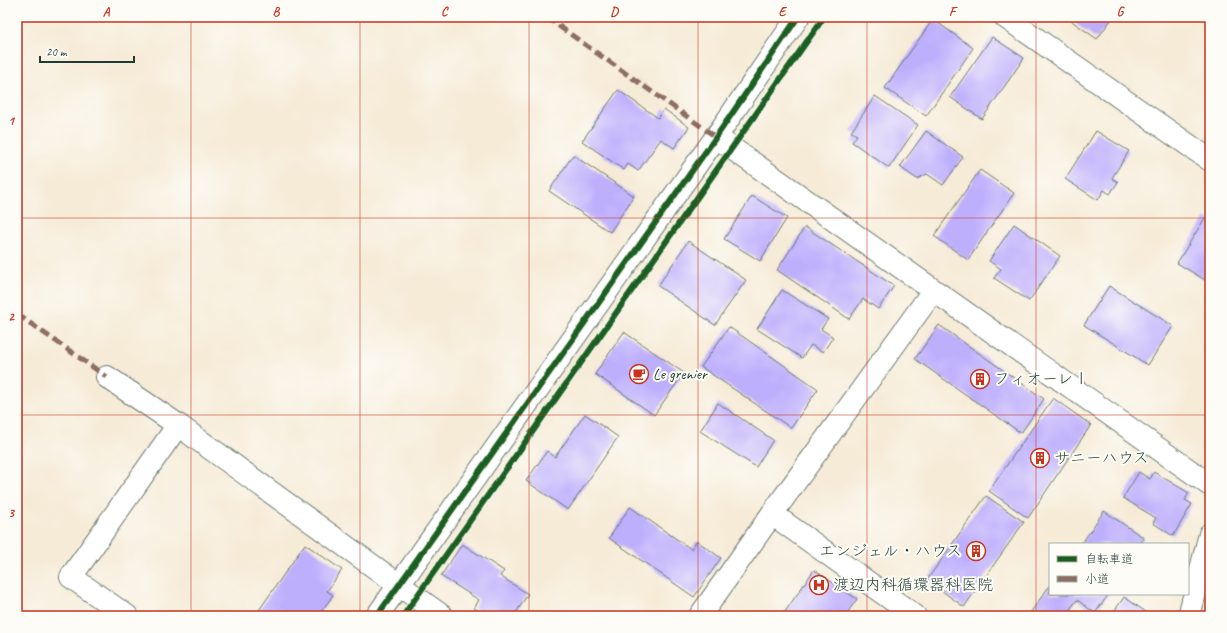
<svg xmlns="http://www.w3.org/2000/svg" width="1227" height="633" font-family="Caveat,'Klee One',sans-serif">
	<style>
		.building { fill: #beaffd }
		.lines { fill: none; stroke-linecap: round; stroke-linejoin: round }
		.minor-casing { stroke: #6a7a6d; stroke-width: 24 }
		.minor { stroke: #fff; stroke-width: 22 }
		.quiet { stroke: #8d6e63; stroke-width: 5; stroke-dasharray: 10 5; stroke-linecap: butt }
		.cycleway-casing { stroke: #fdfcf7; stroke-width: 8 }
		.cycleway { stroke: #1b5e20; stroke-width: 6 }
		.grid { fill: none; stroke: #c8321e; stroke-width: 1; stroke-opacity: 0.55 }
		.labels { text-anchor: middle; dominant-baseline: central; stroke-width: 4; stroke-linejoin: round; paint-order: stroke }
		.poi-label { font-size: 16px; fill: #1f3d34; stroke: #fdfcf7; text-anchor: start }
		.neatline { fill: none; stroke: #c8321e; stroke-width: 1.5 }
		.grid-label { font-size: 13px; text-anchor: middle; font-weight: bold; fill: #c8321e }
	</style>
	<rect width="100%" height="100%" fill="#fdfcf7"/>
	<filter id="ink" filterUnits="userSpaceOnUse"><feTurbulence type="fractalNoise" baseFrequency=".025" numOctaves="2"/><feDisplacementMap in="SourceGraphic" scale="8" xChannelSelector="R" yChannelSelector="G"/><feConvolveMatrix kernelMatrix="1 2 1 2 8 2 1 2 1" color-interpolation-filters="sRGB"/></filter>
	<filter id="wash" filterUnits="userSpaceOnUse"><feTurbulence type="fractalNoise" baseFrequency=".012" numOctaves="4" result="noise"/><feDisplacementMap in="SourceGraphic" scale="16" xChannelSelector="R" yChannelSelector="G"/><feGaussianBlur stdDeviation="0.9" result="paint"/><feColorMatrix in="noise" values="0 0 0 0 0 0 0 0 0 0 0 0 0 0 0 0 0 1.4 0 .05"/><feComposite in="paint" operator="in"/></filter>
	<g filter="url(#wash)">
		<rect width="100%" height="100%" fill="#f6ebd7"/>
		<g id="blocks">
			<g class="building">
				<path d="M1066 17H1113L1097 39Z"/>
				<path d="M933 19 973 48 926 116 885 88Z"/>
				<path d="M992 37 1024 58 982 119 950 97Z"/>
				<path d="M618 90 658 118 664 109 689 127 674 148 661 139 638 171 628 164 624 170 582 141Z"/>
				<path d="M875 96 918 125 889 168 852 142 857 135 851 132Z"/>
				<path d="M926 131 963 157 943 185 927 174 917 179 900 167Z"/>
				<path d="M1096 131 1129 151 1112 178 1118 182 1110 194 1104 190 1098 200 1065 179Z"/>
				<path d="M573 155 634 196 610 232 549 191Z"/>
				<path d="M980 170 1014 193 968 260 934 236Z"/>
				<path d="M752 196 787 218 760 261 724 239Z"/>
				<path d="M1205 218 1210 220V283L1177 263Z"/>
				<path d="M1014 224 1060 256 1029 301 994 278 1001 269 989 261Z"/>
				<path d="M805 227 894 286 878 309 863 299 849 319 777 270Z"/>
				<path d="M688 241 746 280 715 325 658 286Z"/>
				<path d="M1109 286 1173 326 1148 365 1084 325Z"/>
				<path d="M782 290 828 319 821 329 833 337 823 352 811 345 802 358 757 329Z"/>
				<path d="M939 325 1044 399 1021 433 915 359Z"/>
				<path d="M729 327 818 389 791 428 701 367Z"/>
				<path d="M624 332 684 373 654 415 595 374Z"/>
				<path d="M1053 398 1091 425 1028 518 989 491Z"/>
				<path d="M718 403 773 440 756 467 700 431Z"/>
				<path d="M585 414 618 437 568 510 526 481 547 451 555 457Z"/>
				<path d="M1139 472 1150 479 1154 472 1189 493 1185 500 1192 504 1173 536 1153 523 1156 518 1123 498Z"/>
				<path d="M986 496 1024 522 964 607 927 580Z"/>
				<path d="M630 507 691 549 697 541 721 558 694 597 609 538Z"/>
				<path d="M1104 511 1144 538 1140 544H1084L1082 543Z"/>
				<path d="M305 544 342 570 327 591 333 595 318 616H261L257 613Z"/>
				<path d="M462 544 504 571 500 576 528 594 514 616H509L502 612 499 616H487L474 608 479 600 441 576Z"/>
				<path d="M814 570 857 599 845 616H782Z"/>
				<path d="M1050 585V594H1109L1095 613 1077 600 1065 616H1028Z"/>
				<path d="M1124 597 1152 616H1111Z"/>
			</g>
		</g>
	</g>
	<g filter="url(#ink)">
		<use href="#blocks" fill-opacity="0" stroke="#6a7a6d" stroke-width="1"/>
		<g class="lines">
			<g class="minor-casing">
				<g id="minor">
					<path d="M1005 17 1210 160"/>
					<path d="M716 137 1210 485"/>
					<path d="M107 377 178 425 442 616"/>
					<path d="M772 514 915 616"/>
					<path d="M127 616 71 577 178 425"/>
					<path d="M377 616 716 137 798 17"/>
					<path d="M700 616 772 514 933 291"/>
					<path d="M1189 616 1210 534"/>
				</g>
			</g>
			<use href="#minor" class="minor"/>
			<g class="quiet">
				<path d="M546 17 716 137"/>
				<path d="M17 314 107 377"/>
			</g>
			<g class="cycleway-casing">
				<g id="cycleway">
					<path d="M377 616 716 137 798 17"/>
					<path d="M403 616 824 17"/>
				</g>
			</g>
			<use href="#cycleway" class="cycleway"/>
		</g>
	</g>
	<path class="grid" d="M191 17V616M360 17V616M529 17V616M698 17V616M867 17V616M1036 17V616M17 218H1210M17 415H1210"/>
	<defs>
		<g id="cafe-ring" transform="scale(1)"><circle r="9.5" fill="#fdfcf7" stroke="#c8321e" stroke-width="1.5"/><path d="M-5.5-4.5H6V0H3Q3 3.5 0 3.5H-2.5Q-5.5 3.5-5.5 0ZM3-3.2v2h1.7v-2ZM-6 4.5H4V6H-6Z" fill="#c8321e"/></g>
		<g id="building-ring" transform="scale(1)"><circle r="9.5" fill="#fdfcf7" stroke="#c8321e" stroke-width="1.5"/><path d="M-4-6H4V6H1V3H-1V6H-4ZM-2.5-4.3h1.7v1.8h-1.7ZM.8-4.3h1.7v1.8H.8ZM-2.5-1h1.7V.8h-1.7ZM.8-1h1.7V.8H.8Z" fill="#c8321e"/></g>
		<g id="hospital-ring" transform="scale(1)"><circle r="9.5" fill="#fdfcf7" stroke="#c8321e" stroke-width="1.5"/><path d="M-5-5h3v3.5h4V-5h3V5h-3V1.5h-4V5h-3Z" fill="#c8321e"/></g>
	</defs>
	<g fill-rule="evenodd">
		<use href="#cafe-ring" x="639" y="374"/>
		<use href="#building-ring" x="980" y="379"/>
		<use href="#building-ring" x="1040" y="458"/>
		<use href="#building-ring" x="976" y="551"/>
		<use href="#hospital-ring" x="819" y="585"/>
	</g>
	<g class="labels">
		<g class="poi-label">
			<text x="653" y="374">Le grenier</text>
			<text x="994" y="379">フィオーレⅠ</text>
			<text x="1054" y="458">サニーハウス</text>
			<text x="962" y="551" text-anchor="end">エンジェル・ハウス</text>
			<text x="833" y="585">渡辺内科循環器科医院</text>
		</g>
	</g>
	<rect width="1227" height="633" fill="none" stroke="#fdfcf7" stroke-width="44"/>
	<rect x="1049" y="543" width="140" height="52" fill="#fdfcf7" stroke="#a4b0a9"/>
	<rect x="1057" y="556" width="20" height="6" fill="#1b5e20" stroke="#a4b0a9"/>
	<text x="1085" y="563" font-size="12" fill="#1f3d34">自転車道</text>
	<rect x="1057" y="576" width="20" height="6" fill="#8d6e63" stroke="#a4b0a9"/>
	<text x="1085" y="583" font-size="12" fill="#1f3d34">小道</text>
	<path d="M40 56v6h94v-6" fill="none" stroke="#1f3d34" stroke-width="2"/>
	<text x="46" y="56" font-size="12" fill="#1f3d34" stroke="#fdfcf7" stroke-width="3" paint-order="stroke">20 m</text>
	<rect x="22" y="22" width="1183" height="589" class="neatline"/>
	<g class="grid-label">
		<text x="106" y="16">A</text>
		<text x="276" y="16">B</text>
		<text x="444" y="16">C</text>
		<text x="614" y="16">D</text>
		<text x="782" y="16">E</text>
		<text x="952" y="16">F</text>
		<text x="1120" y="16">G</text>
		<text x="11" y="125">1</text>
		<text x="11" y="321">2</text>
		<text x="11" y="517">3</text>
	</g>
</svg>
